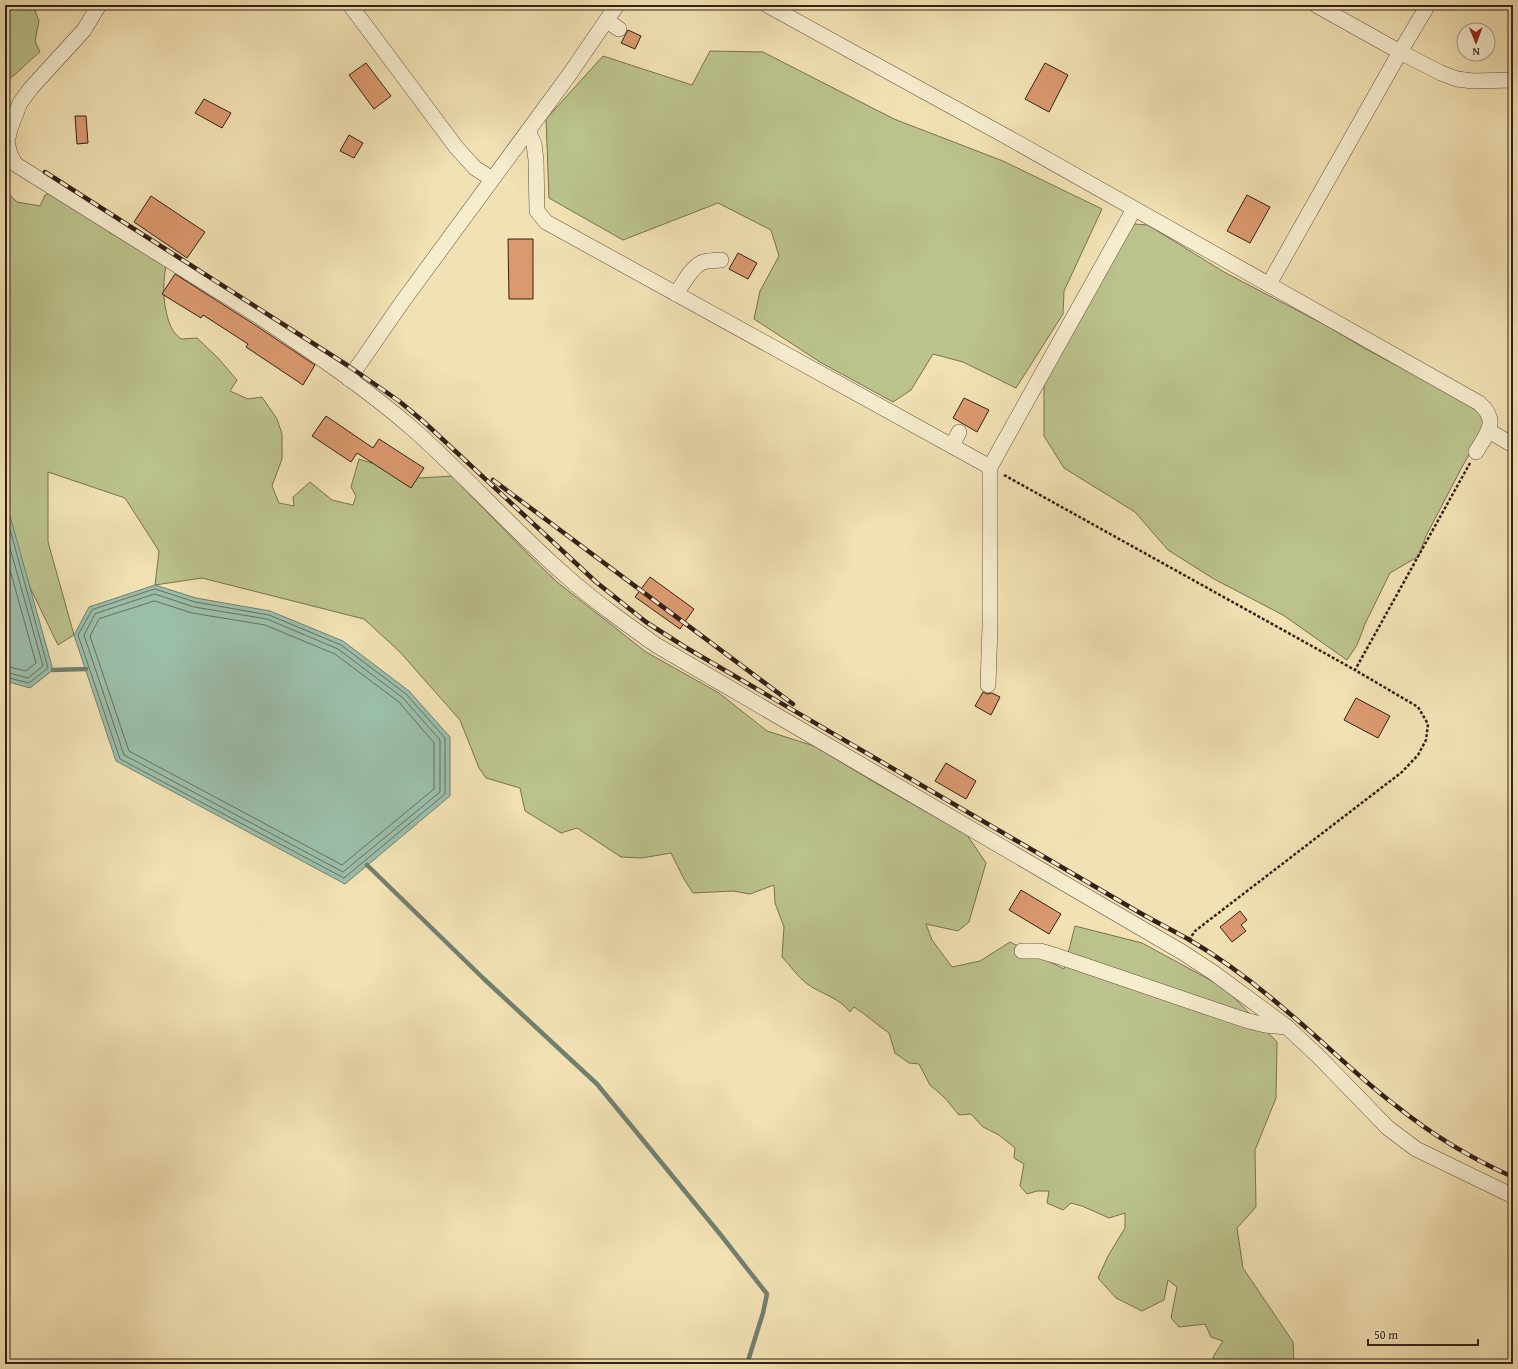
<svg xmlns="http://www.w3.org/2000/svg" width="1518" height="1369" font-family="'Gentium Book Plus',serif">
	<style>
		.green { fill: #bbc28b; stroke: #787151 }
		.water { fill: #9bbeaa; stroke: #727f6f }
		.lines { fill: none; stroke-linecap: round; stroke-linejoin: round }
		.shore { stroke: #686f60; stroke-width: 1 }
		.stream { stroke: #727f6f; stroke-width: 4.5 }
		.building { fill: #db996f; stroke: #352017 }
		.minor-casing { stroke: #64503e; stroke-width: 16 }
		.path { stroke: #352017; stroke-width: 2.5; stroke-dasharray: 3 2; stroke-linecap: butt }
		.minor { stroke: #f6ecce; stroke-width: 15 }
		.rail-casing { stroke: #352017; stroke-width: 4.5 }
		.rail { stroke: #f6ecce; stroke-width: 3; stroke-dasharray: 9; stroke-linecap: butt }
	</style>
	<rect width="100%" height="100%" fill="#f1e1b3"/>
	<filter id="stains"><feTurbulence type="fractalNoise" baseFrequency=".005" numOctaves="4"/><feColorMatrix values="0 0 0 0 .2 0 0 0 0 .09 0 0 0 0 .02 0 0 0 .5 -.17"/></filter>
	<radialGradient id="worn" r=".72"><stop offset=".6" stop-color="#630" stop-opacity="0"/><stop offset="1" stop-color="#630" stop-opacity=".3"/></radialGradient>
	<g class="green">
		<path d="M5 5H33L39 21 35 41 40 52C28 61 19 73 6 81L5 83Z"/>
		<path d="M710 51 763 52 894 119 1003 161 1102 209 1064 291 1063 314 1016 388 963 362 933 354 911 390 893 402 820 362 754 319 760 291 779 256 771 230 718 203 623 240 549 198 546 119 603 56 692 85Z"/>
		<path d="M6 191 17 202 40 206 45 195 50 193 102 224 109 232 166 266C162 285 163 311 172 329 174 333 178 336 181 339L197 338 218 358 237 380 230 391 248 399 262 397 277 419 282 434V459L272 486 279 503 294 506 293 497 310 482 332 500 353 505 356 496 351 487 359 459 419 478 452 476 527 553 557 582 646 652 719 693 767 731 814 746 874 782 967 835 986 863 969 922 958 931 926 924 932 940 952 967 980 961 1010 942 1064 969 1075 926 1142 943 1225 988 1277 1042 1276 1098 1255 1150 1256 1207 1237 1228 1243 1268 1293 1342 1294 1364H1216L1213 1357 1223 1341 1211 1337 1205 1324 1179 1327 1171 1318 1177 1287 1168 1280 1164 1300 1142 1311 1116 1298 1098 1278 1108 1256 1125 1228V1213L1109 1218 1082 1206 1071 1203 1063 1210 1047 1203 1049 1191H1037L1027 1194 1020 1186 1024 1164 1014 1158 1015 1148 999 1135 983 1127 971 1114 959 1115 944 1097 930 1085 919 1064 909 1063 895 1053 889 1033C877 1025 867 1015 854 1007L850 1012C839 997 820 994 806 983 797 976 790 965 782 957L784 927 775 903 774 885 750 894 733 891 693 893 684 879 671 853 642 858 621 857 577 828 561 833 525 811 520 788 486 778 479 768 460 720 399 651 364 619 202 578 155 585 159 551 125 498 48 472V542L74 635 58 645 5 536V470L6 469 5 468V192Z"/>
		<path d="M1134 224 1148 225 1224 272 1327 326 1364 348 1460 399 1485 417 1488 432 1473 448 1462 467 1425 538 1419 556 1390 573 1365 624 1357 645 1347 660 1283 615 1214 579 1168 550 1135 512 1064 468 1044 436V385L1061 339 1128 231Z"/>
	</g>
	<g class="water">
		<path d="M5 498 53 670 30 688 5 681Z"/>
		<path d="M155 585 196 598 270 611 343 641 409 691 450 737V796L345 884 116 761 74 635 89 607Z"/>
	</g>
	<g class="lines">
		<g class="shore">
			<path d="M5 511 48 668 29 683 5 677"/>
			<path d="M5 530 43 666 28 678 5 672"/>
			<path d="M5 552 36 663 26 671 5 666"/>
			<path d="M155 589 195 602 269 615 341 645 406 694 445 738V794L344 878 120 759 78 635 92 610Z"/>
			<path d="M155 594 194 607 267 619 338 649 403 698 440 740V792L343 872 124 755 84 635 95 614Z"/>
			<path d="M155 601 192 613 265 625 335 654 399 702 434 743V789L342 865 129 751 90 636 99 619Z"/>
		</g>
		<g class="stream">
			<path d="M53 670 86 669"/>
			<path d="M367 865 484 979 597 1084 720 1234 767 1294 763 1313 747 1364"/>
		</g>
	</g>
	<g class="building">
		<path d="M628 30 641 36 635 49 621 43Z"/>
		<path d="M366 63 391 96 374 109 349 75Z"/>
		<path d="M1045 63 1068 75 1049 112 1025 99Z"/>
		<path d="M204 99 231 113 222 128 195 113Z"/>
		<path d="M75 116H86L88 143 77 144Z"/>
		<path d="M349 135 363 143 354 158 340 151Z"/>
		<path d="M1247 195 1270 207 1250 243 1227 231Z"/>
		<path d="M151 196 205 232 187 258 134 222Z"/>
		<path d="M508 239H533V299H509Z"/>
		<path d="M738 253 757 263 748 279 729 269Z"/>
		<path d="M175 274 252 323 315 365 303 385 246 347 248 344 203 315 201 318 162 294Z"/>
		<path d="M964 398 989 410 977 432 953 418Z"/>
		<path d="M326 416 373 448 379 439 424 468 411 488 357 453 351 462 312 436Z"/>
		<path d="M650 577 694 609 680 629 635 597Z"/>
		<path d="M983 692 987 694 992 693 1000 697 991 715 975 706Z"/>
		<path d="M1356 698 1390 716 1378 738 1344 720Z"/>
		<path d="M946 763 976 781 966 799 935 781Z"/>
		<path d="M1021 890 1061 914 1049 934 1009 910Z"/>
		<path d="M1240 911 1247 920 1241 925 1246 931 1232 942 1220 927Z"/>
	</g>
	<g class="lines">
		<g class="minor-casing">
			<g id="minor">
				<path d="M99 5 84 30 31 88 20 103 10 129 7 142 10 154 15 164 260 317C312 352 366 388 414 430 466 476 512 529 565 575 594 601 625 623 656 645L1182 952 1214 973 1287 1027 1319 1057 1388 1128 1416 1149 1513 1196"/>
				<path d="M350 5 456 147 475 168 492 179"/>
				<path d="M767 5 1009 138 1479 403C1500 421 1487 433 1476 452"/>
				<path d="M1316 5 1400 52 1441 73 1457 79 1473 81 1513 80"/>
				<path d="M607 21 619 29"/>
				<path d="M528 131 534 144 536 160 537 211 546 222 990 467"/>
				<path d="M1269 284 1400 52 1428 5"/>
				<path d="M676 294C683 284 690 269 701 263 707 260 714 261 721 260"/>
				<path d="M349 379 403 301 569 75 617 5"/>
				<path d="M1489 431 1513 445"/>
				<path d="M952 446 959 432"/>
				<path d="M988 685 990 626V467L1134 209"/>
				<path d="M1022 951H1040L1057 956 1245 1020 1265 1025 1286 1027"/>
			</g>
		</g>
		<g class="path">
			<path d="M1004 475 1355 670"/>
			<path d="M1189 940 1195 931 1402 772 1418 755 1426 740 1428 724 1418 707 1355 670 1470 463"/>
		</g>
		<use href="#minor" class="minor"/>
		<g class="rail-casing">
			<g id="rail">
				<path d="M45 172 347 365 399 401 424 422 596 582 646 622 685 647 1135 910C1152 920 1170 929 1188 939 1224 960 1258 986 1290 1014 1325 1043 1358 1077 1395 1105 1431 1134 1470 1158 1513 1177"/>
				<path d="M493 480 793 704"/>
			</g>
		</g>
		<use href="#rail" class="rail"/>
	</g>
	<rect width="1518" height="1369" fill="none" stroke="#f1e1b3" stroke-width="20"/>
	<rect x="6" y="6" width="1506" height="1357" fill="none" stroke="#352017" stroke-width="2"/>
	<rect x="10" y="10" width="1498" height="1349" fill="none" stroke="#352017"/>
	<g transform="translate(1476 42) rotate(179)"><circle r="19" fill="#f6ecce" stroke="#a99a85"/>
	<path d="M0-3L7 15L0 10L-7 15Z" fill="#8f2418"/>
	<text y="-6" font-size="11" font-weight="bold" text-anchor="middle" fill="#352017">N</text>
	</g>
	<path d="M1368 1339v6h110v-6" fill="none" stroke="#352017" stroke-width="2"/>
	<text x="1374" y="1339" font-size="12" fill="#352017" stroke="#f6ecce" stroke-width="3" paint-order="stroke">50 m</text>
	<rect width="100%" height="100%" filter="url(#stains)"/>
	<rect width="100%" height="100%" fill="url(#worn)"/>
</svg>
